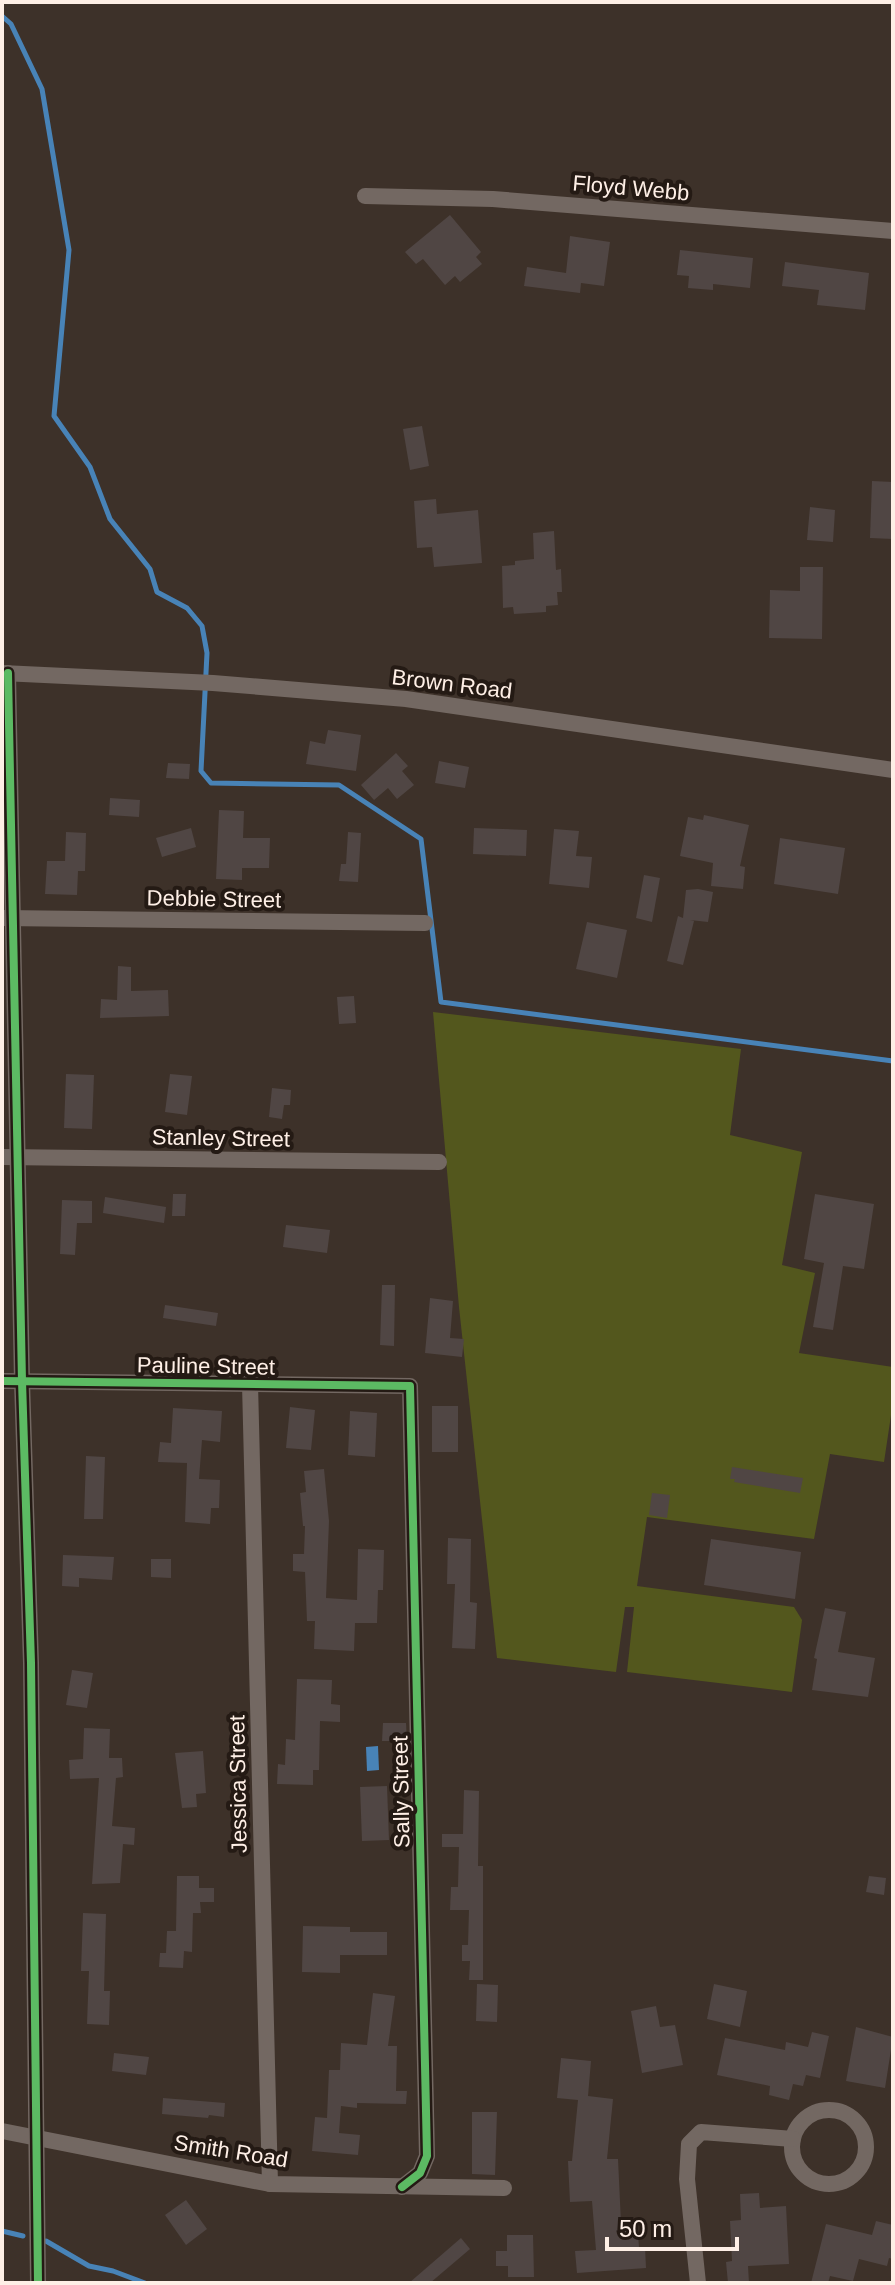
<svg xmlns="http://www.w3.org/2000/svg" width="895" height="2285" font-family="Arial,sans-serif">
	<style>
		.green { fill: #53571d }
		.water { fill: #4883b7 }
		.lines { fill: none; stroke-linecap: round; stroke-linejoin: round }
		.stream { stroke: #4883b7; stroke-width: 5 }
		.building { fill: #504644 }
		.street { stroke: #736862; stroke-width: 16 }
		.cycleway-casing { stroke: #241a14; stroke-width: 13 }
		.cycleway { stroke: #5cba63; stroke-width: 8 }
		.labels { text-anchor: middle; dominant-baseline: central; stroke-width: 8; stroke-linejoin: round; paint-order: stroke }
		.street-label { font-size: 22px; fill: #feefe6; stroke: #241a14 }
	</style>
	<rect width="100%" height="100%" fill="#3d3129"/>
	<path class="green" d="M433 1012 741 1049 730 1135 802 1152 782 1265 815 1273 799 1353 893 1367V1402L884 1462 830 1454 814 1539 647 1517 637 1586 794 1607 802 1620 792 1692 627 1672 634 1607H625L616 1672 497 1658 459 1307Z"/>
	<path class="water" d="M378 1746 379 1770 367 1771 366 1747Z"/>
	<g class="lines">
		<g class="stream">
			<path d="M2 16 11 24 42 89 69 250 54 416 90 467 110 519 150 569 157 592 187 608 202 626 207 653 201 771 211 783 339 785 421 839 441 1002 893 1061"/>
			<path d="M2 2231 23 2236"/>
			<path d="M46 2241 89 2266 113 2271 145 2283"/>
		</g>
	</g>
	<g class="building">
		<path d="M450 215 481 252 476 257 482 264 460 282 455 276 445 285 423 259 416 264 405 252Z"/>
		<path d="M570 236 610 242 604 286 581 283 580 293 524 286 527 267 566 273Z"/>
		<path d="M680 250 753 258 750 288 713 284V290L688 288 689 276 677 275Z"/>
		<path d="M785 262 869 273 865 310 817 305 819 290 782 286Z"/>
		<path d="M422 426 429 466 410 470 403 429Z"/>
		<path d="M872 481 893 482V539L870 538Z"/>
		<path d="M436 499 437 514 478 510 482 563 434 567 432 547 417 548 414 501Z"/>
		<path d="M810 507 835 510 833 542 807 540Z"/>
		<path d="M554 531 556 570 561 569 562 592H557L558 605 546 606V612L514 614 513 607 503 608 502 566 515 565V561L534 559 533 533Z"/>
		<path d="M800 567H823L822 639 769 638 770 590 800 591Z"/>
		<path d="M328 730 361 735 356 771 306 764 310 741 325 744Z"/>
		<path d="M396 753 408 766 402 771 414 785 397 799 388 788 374 800 361 785Z"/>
		<path d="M439 761 469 767 465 788 435 783Z"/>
		<path d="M168 763 190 764 189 779 166 778Z"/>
		<path d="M110 798 140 800 139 817 109 815Z"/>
		<path d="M219 810 244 811 243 838H270L269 868H242V880L216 879Z"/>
		<path d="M704 815 749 825 740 866 745 867 743 889 711 886 713 863 680 856 688 817 703 820Z"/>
		<path d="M191 828 196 847 162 857 156 838Z"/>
		<path d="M474 828 527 830 526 856 473 854Z"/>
		<path d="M554 829 579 831 576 856 592 857 589 888 549 884Z"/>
		<path d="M66 832 86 833 85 871H78L77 895 45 894 47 861H65Z"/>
		<path d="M348 832 361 833 358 882 339 881 341 864H346Z"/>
		<path d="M780 838 845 848 838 894 774 884Z"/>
		<path d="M644 875 660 878 652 922 636 918Z"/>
		<path d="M698 889 713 892 708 922 690 920 694 921 683 965 667 961 678 916 683 918 686 890Z"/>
		<path d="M587 922 627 930 617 978 576 969Z"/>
		<path d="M118 966 131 967V991L168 990 169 1016 100 1018 101 999 117 1000Z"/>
		<path d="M354 996 356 1023 339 1024 337 997Z"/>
		<path d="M66 1074 94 1075 92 1129 64 1128Z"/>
		<path d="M170 1074 192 1076 187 1115 165 1112Z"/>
		<path d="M272 1088 291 1090 290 1105H284L282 1119 269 1117Z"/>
		<path d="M173 1194H186L185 1216H172Z"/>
		<path d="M815 1194 874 1204 864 1269 843 1266 833 1330 813 1327 824 1263 804 1259Z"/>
		<path d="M105 1197 166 1207 164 1223 103 1213Z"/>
		<path d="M62 1200 92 1201V1223H77L75 1255 60 1254Z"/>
		<path d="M286 1225 330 1230 327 1253 283 1247Z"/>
		<path d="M382 1285H395L394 1346 380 1345Z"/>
		<path d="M430 1298 453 1301 450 1338 464 1339 462 1357 425 1353Z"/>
		<path d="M165 1305 218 1313 216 1326 163 1318Z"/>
		<rect x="432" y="1406" width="26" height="46"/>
		<path d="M290 1407 315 1410 311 1450 286 1448Z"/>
		<path d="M173 1408 222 1411 220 1442 202 1440 199 1479 220 1480 219 1508H211L210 1524 185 1522 187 1463 158 1462 160 1442 171 1443Z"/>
		<path d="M350 1411 377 1413 375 1457 348 1455Z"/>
		<path d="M86 1456 105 1457 103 1519H84Z"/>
		<path d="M732 1467 803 1478 800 1493 734 1482 735 1479H730Z"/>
		<path d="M324 1469 329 1521 326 1598 357 1600 358 1549 384 1550 383 1590H378L377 1623H355L354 1651 314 1649 315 1621H307L305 1572 293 1571V1554H304L305 1526H303L300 1493 306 1492 304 1471Z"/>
		<path d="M652 1493 670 1495 667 1518 649 1515Z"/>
		<path d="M448 1538 471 1539 470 1602 477 1603 475 1649 452 1648 455 1584H447Z"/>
		<path d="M711 1539 801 1552 795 1599 704 1585Z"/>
		<path d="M63 1555 114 1557 112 1580 79 1578V1587L62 1586Z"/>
		<path d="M151 1559H171V1578L151 1577Z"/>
		<path d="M825 1608 846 1612 838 1652 875 1658 868 1697 812 1690 817 1659 814 1658Z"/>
		<path d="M72 1670 93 1673 87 1708 66 1705Z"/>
		<path d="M297 1679 332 1680 331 1704 340 1705V1722L320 1721 319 1770H313V1785L277 1784 278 1764 285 1765 286 1739 295 1740Z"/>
		<path d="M383 1723H406L407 1741H382Z"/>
		<path d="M84 1728 110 1729 109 1758H122L123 1777 116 1778 112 1826 135 1828 134 1845 123 1844 120 1883 92 1884 99 1778 70 1779 69 1760 83 1759Z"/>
		<path d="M203 1751 206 1793 196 1794 197 1807 182 1808 175 1753Z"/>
		<path d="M387 1786 389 1840 362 1841 360 1787Z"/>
		<path d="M464 1790 479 1791 478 1866H483V1980H469L470 1961H462V1945H468L469 1910H450L451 1887H458L459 1847H442V1834H463Z"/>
		<path d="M177 1876H199V1888H214V1902H200L201 1913H193L192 1952 184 1951 183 1968 159 1967 160 1953H166L167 1931H176Z"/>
		<path d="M869 1876 886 1878 884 1895 866 1892Z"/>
		<path d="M83 1913 106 1914 104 1991H110L109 2025 87 2024 89 1971H81Z"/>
		<path d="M303 1926 350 1927V1932H387V1955H340V1973L302 1972Z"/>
		<path d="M477 1984 498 1985 497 2022 476 2021Z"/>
		<path d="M714 1984 747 1991 740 2027 707 2019Z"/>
		<path d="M373 1993 395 1996 388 2046H397L396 2091H407L406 2104 357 2103V2108L341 2106 339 2133 360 2135 358 2155 312 2151 315 2117 327 2118 329 2070H340L341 2043 367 2045Z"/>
		<path d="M656 2006 660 2027 675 2025 683 2065 642 2073 631 2011Z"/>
		<path d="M856 2027 893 2037 885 2088 846 2081Z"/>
		<path d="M812 2032 829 2036 820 2078 806 2075 803 2086 793 2084 789 2100 769 2095 770 2086 717 2075 725 2038 785 2050 786 2042 808 2047Z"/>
		<path d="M114 2053 149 2057 146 2075 112 2071Z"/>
		<path d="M561 2058 591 2061 588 2096 613 2099 607 2159H618L621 2223 637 2222 639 2247H645L646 2268 577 2273 575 2251 596 2250 592 2201 570 2202 568 2161H572L578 2100 557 2098Z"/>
		<path d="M163 2098 225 2103 224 2117 209 2115 208 2118 162 2114Z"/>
		<path d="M472 2112H497L495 2175 472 2174Z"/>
		<path d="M759 2193 760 2208 786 2206 789 2264 748 2266 749 2283H728L726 2262 732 2261 730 2221 741 2220 740 2194Z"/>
		<path d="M186 2200 207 2229 186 2245 165 2215Z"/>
		<path d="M876 2221 893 2225V2259L889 2258 887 2266 859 2259 853 2281 830 2276 828 2283H811L826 2224 872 2235Z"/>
		<path d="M507 2235H533L534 2277H508V2266H496V2251H507Z"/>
		<path d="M461 2238 470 2249 430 2283H409Z"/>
	</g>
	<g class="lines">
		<g class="street">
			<path d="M365 196 493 199 893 231"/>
			<path d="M2 673 213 683 406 699 893 770"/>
			<path d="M8 673 22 1381 31 1663 38 2283"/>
			<path d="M2 918 425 923"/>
			<path d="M2 1157 439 1162"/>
			<path d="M2 1381 410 1386 427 2156 420 2173 402 2187"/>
			<path d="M250 1384 270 2184"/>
			<circle cx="829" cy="2147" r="37"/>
			<path d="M2 2131 270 2184 504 2188"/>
			<path d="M698 2283 687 2179 689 2144 701 2132 793 2139"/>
		</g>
		<g class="cycleway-casing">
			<g id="cycleway">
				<path d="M8 673 22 1381 31 1663 38 2283"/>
				<path d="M2 1381 410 1386 427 2156 420 2173 402 2187"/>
			</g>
		</g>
		<use href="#cycleway" class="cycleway"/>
	</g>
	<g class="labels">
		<g class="street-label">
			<text transform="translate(631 188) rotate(5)">Floyd Webb</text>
			<text transform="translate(452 684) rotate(7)">Brown Road</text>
			<text transform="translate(214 899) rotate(1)">Debbie Street</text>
			<text transform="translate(221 1138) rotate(1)">Stanley Street</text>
			<text transform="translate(206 1366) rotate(1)">Pauline Street</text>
			<text transform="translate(238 1784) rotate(-91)">Jessica Street</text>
			<text transform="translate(401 1792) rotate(-91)">Sally Street</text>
			<text transform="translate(231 2151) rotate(9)">Smith Road</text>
		</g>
	</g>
	<rect width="895" height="2285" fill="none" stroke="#feefe6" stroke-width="8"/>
	<path d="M607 2237v12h130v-12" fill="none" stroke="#feefe6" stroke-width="4"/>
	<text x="619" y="2237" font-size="24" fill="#feefe6" stroke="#241a14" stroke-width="6" paint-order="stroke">50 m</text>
</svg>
